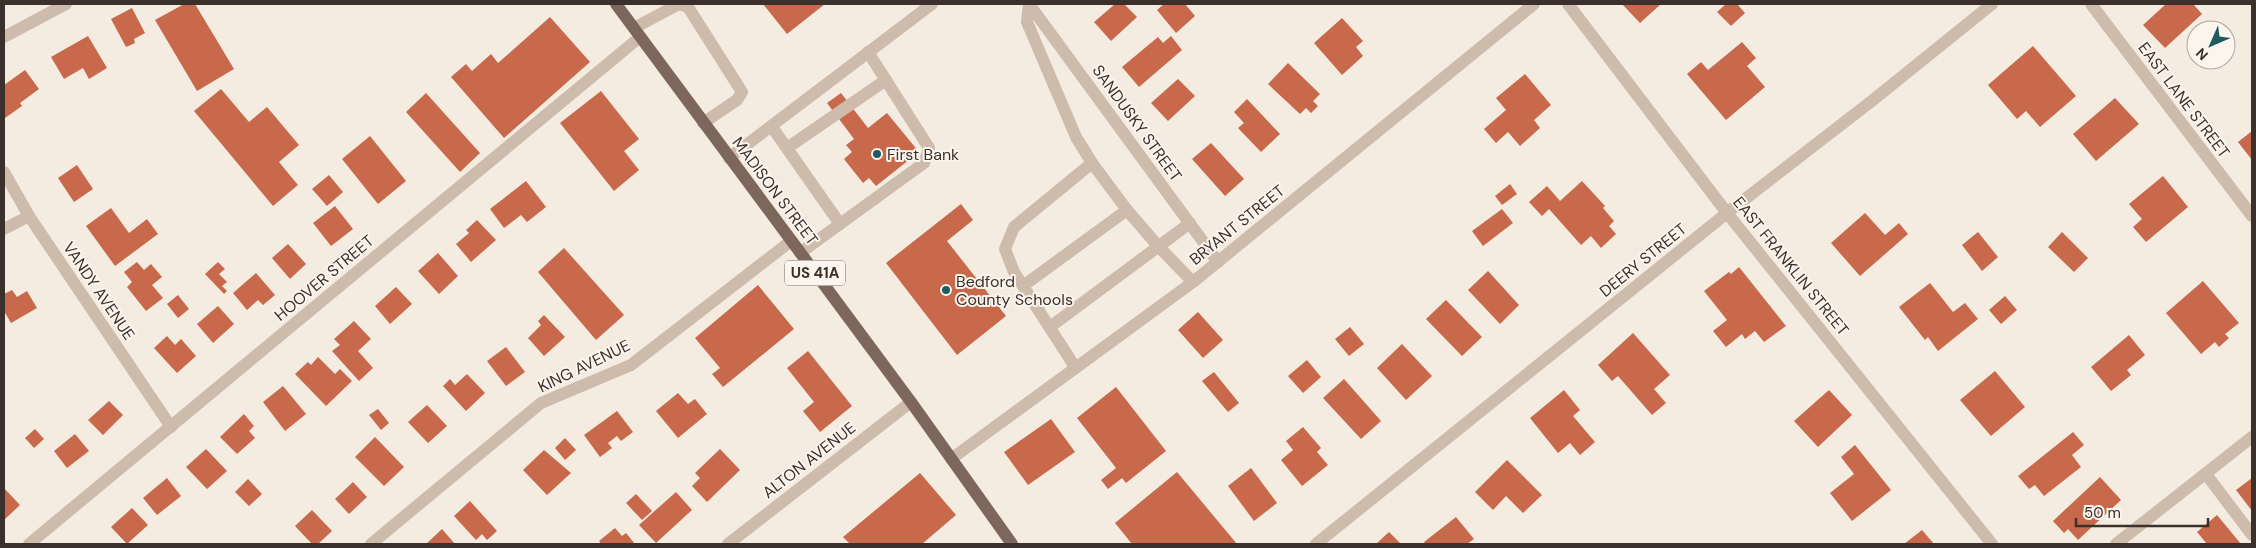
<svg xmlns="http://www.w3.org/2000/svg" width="2256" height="548" font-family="'DM Sans',sans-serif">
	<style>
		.building { fill: #c8694b }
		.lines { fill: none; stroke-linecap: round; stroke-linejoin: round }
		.minor { stroke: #cdbbac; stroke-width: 12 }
		.major { stroke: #7d675c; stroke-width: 12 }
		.poi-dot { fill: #1f5a5e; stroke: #fbf5ee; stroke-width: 2 }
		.labels { text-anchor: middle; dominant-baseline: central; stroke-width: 4; stroke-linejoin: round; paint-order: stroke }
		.shield { fill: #fbf5ee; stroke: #756b66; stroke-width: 1 }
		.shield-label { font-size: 15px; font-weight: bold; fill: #3b302b }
		.street-label { font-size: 16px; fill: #3b302b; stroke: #fbf5ee }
		.poi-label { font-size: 16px; fill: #3b302b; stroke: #fbf5ee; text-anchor: start }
	</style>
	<rect width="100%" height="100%" fill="#f4ebe1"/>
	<g class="building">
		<path d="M184 4H195L234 69 197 91 155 20Z"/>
		<path d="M763 4H825L787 34Z"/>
		<path d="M1115 4H1124L1137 17 1111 41 1094 22Z"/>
		<path d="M1164 4H1185L1195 16 1176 33 1157 10Z"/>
		<path d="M1622 4H1661L1640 23Z"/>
		<path d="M1726 4H1737L1745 13 1731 26 1717 12Z"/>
		<path d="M2166 4H2193L2202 14 2165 48 2143 25Z"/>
		<path d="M132 8 145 33 134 39 135 43 126 47 111 19Z"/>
		<path d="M550 17 590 62 504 138 451 77 466 64 472 71 491 54 498 63Z"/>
		<path d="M1342 18 1363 41 1356 47 1363 56 1342 75 1314 43Z"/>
		<path d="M88 36 107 68 89 79 83 68 64 79 51 57Z"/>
		<path d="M1171 36 1182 50 1139 87 1122 67 1158 37 1163 43Z"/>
		<path d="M1742 42 1756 58 1747 66 1765 87 1726 120 1687 74 1701 62 1708 70Z"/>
		<path d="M2033 46 2076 96 2040 127 2026 111 2017 119 1988 85Z"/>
		<path d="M1288 63 1320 94 1313 101 1318 106 1311 113 1306 108 1300 114 1268 84Z"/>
		<path d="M25 70 39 89 20 103 22 106 5 118 4 85Z"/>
		<path d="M1525 74 1551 105 1534 120 1540 128 1520 146 1508 132 1496 143 1484 129 1506 110 1496 98Z"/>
		<path d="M1178 79 1195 96 1168 121 1151 103Z"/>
		<path d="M221 89 249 122 267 107 299 145 279 162 298 185 273 206 194 111Z"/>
		<path d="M601 91 639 139 624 151 639 170 614 191 560 123Z"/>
		<path d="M426 93 480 153 460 172 406 112Z"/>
		<path d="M841 93 868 128 887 113 919 152 876 186 869 178 863 183 844 159 852 152 846 145 854 139 827 103Z"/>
		<path d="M2115 98 2139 124 2096 161 2073 134Z"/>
		<path d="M1247 99 1280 134 1261 152 1238 128 1244 123 1234 112Z"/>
		<path d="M2252 131V160L2238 142Z"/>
		<path d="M370 136 406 181 378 204 342 159Z"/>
		<path d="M1211 143 1244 179 1225 196 1192 159Z"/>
		<path d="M77 165 93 189 74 202 58 178Z"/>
		<path d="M329 175 343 192 327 206 312 189Z"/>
		<path d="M2163 176 2188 207 2146 242 2133 227 2142 219 2129 204Z"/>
		<path d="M526 181 546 207 527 222 521 215 504 228 490 209Z"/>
		<path d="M1582 181 1605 206 1603 208 1614 221 1609 226 1616 234 1601 248 1591 236 1581 245 1549 209 1542 216 1529 202 1547 186 1560 201Z"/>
		<path d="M1510 184 1517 194 1502 205 1495 196Z"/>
		<path d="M961 204 973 220 947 241 1006 316 957 355 886 263Z"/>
		<path d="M335 206 353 229 331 246 313 223Z"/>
		<path d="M111 208 129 233 147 219 158 234 115 266 86 226Z"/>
		<path d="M1502 209 1513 223 1483 246 1472 231Z"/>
		<path d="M1865 213 1885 235 1899 223 1908 234 1860 276 1831 243Z"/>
		<path d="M477 220 496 240 471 262 456 244 469 233 466 230Z"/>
		<path d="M1978 232 1998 257 1982 271 1962 245Z"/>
		<path d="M2062 232 2088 258 2074 272 2048 247Z"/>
		<path d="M288 244 306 264 290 279 272 258Z"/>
		<path d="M564 248 624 315 596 340 538 272Z"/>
		<path d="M438 253 458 276 439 294 418 271Z"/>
		<path d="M137 262 144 270 151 264 162 277 152 285 163 298 146 311 127 287 132 282 124 272Z"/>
		<path d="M218 262 225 269 219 274 227 282 222 286 227 291 224 294 205 274Z"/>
		<path d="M1739 267 1786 326 1764 342 1755 331 1745 339 1742 334 1726 347 1713 331 1727 320 1704 291 1729 272 1731 274Z"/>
		<path d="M1488 271 1519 305 1500 324 1468 290Z"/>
		<path d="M256 273 275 295 263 305 258 300 247 310 233 293Z"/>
		<path d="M2203 281 2239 323 2225 334 2229 338 2219 347 2215 342 2201 354 2166 313Z"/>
		<path d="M1930 283 1953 312 1965 303 1978 319 1938 351 1928 337 1925 340 1899 307Z"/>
		<path d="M758 285 794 329 723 387 712 374 720 368 695 338Z"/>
		<path d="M396 287 412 304 390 324 375 306Z"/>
		<path d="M12 290 17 297 27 291 37 308 11 323 4 311V294Z"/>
		<path d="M178 295 189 309 178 318 167 304Z"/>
		<path d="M2005 296 2017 310 2001 324 1989 310Z"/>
		<path d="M1446 300 1482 337 1462 356 1426 319Z"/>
		<path d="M218 306 234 324 213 343 197 324Z"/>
		<path d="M1198 312 1223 340 1203 358 1178 330Z"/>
		<path d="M544 315 565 337 544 356 528 338 541 325 538 321Z"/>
		<path d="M354 321 371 339 358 351 373 368 359 381 332 351 340 345 334 339Z"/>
		<path d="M1350 327 1364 344 1349 356 1335 339Z"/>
		<path d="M1633 333 1670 375 1654 389 1666 403 1652 415 1618 376 1612 381 1598 365Z"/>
		<path d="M2129 335 2145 355 2127 370 2131 375 2111 391 2091 367Z"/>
		<path d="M167 336 175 345 181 339 196 356 177 373 154 348Z"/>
		<path d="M1402 344 1432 376 1406 400 1377 368Z"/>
		<path d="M506 347 525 372 506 386 487 361Z"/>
		<path d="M808 351 852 406 820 432 803 411 814 402 787 368Z"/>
		<path d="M318 357 335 374 340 369 352 381 326 406 295 374 308 362 311 365Z"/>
		<path d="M1307 360 1321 377 1303 393 1288 376Z"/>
		<path d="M1995 371 2025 407 1991 436 1960 400Z"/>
		<path d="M1214 372 1239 403 1228 412 1202 381Z"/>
		<path d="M467 374 485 393 466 411 443 386 450 379 455 385Z"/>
		<path d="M1344 379 1381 421 1361 439 1323 398Z"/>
		<path d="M283 386 306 414 285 431 263 402Z"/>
		<path d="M1116 387 1166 451 1126 483 1122 478 1108 489 1101 480 1116 468 1077 418Z"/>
		<path d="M1564 390 1580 410 1573 416 1595 442 1580 455 1570 443 1558 453 1530 418Z"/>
		<path d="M1829 390 1852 415 1818 447 1794 421Z"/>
		<path d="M678 393 688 404 695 399 707 414 678 438 656 411Z"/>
		<path d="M109 401 123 415 103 435 88 420Z"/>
		<path d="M427 405 447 426 428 443 408 422Z"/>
		<path d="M378 409 389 423 381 430 369 415Z"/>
		<path d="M617 411 633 432 621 441 617 436 608 443 612 448 600 457 584 435Z"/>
		<path d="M244 414 254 426 249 431 255 438 237 454 220 437Z"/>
		<path d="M1051 419 1075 452 1028 485 1004 452Z"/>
		<path d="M1303 427 1321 448 1317 452 1328 465 1302 486 1281 460 1293 450 1286 441Z"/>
		<path d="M35 429 44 439 34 448 25 438Z"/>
		<path d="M2073 432 2084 445 2072 455 2081 467 2044 496 2035 485 2029 489 2018 476Z"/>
		<path d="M75 434 89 451 67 468 54 451Z"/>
		<path d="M375 437 404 467 384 486 355 457Z"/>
		<path d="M565 438 576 450 565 460 555 448Z"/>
		<path d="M1855 445 1891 490 1852 521 1830 493 1854 474 1841 457Z"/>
		<path d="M206 449 227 471 207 489 186 467Z"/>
		<path d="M720 449 740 470 707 502 692 486 700 478 695 473Z"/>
		<path d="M544 450 571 473 547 495 523 470Z"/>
		<path d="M1507 460 1542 495 1523 513 1506 496 1493 510 1475 492Z"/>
		<path d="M1251 468 1277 503 1254 521 1228 486Z"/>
		<path d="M1177 472 1237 544H1132L1115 523Z"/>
		<path d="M920 473 956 515 922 544H850L843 537Z"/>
		<path d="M2100 477 2121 500 2078 540 2068 529 2064 533 2053 521Z"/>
		<path d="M167 478 181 496 157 515 143 498Z"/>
		<path d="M2252 478V511L2236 490Z"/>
		<path d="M248 479 262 494 249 506 235 492Z"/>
		<path d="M353 482 367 497 349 514 335 499Z"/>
		<path d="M4 488 20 505 4 520Z"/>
		<path d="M676 492 692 510 656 543 639 525Z"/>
		<path d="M636 494 652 511 642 520 626 503Z"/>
		<path d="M470 501 497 531 487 540 482 534 476 540 454 516Z"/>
		<path d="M132 508 148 525 127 544 111 527Z"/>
		<path d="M312 510 332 531 318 544H312L295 526Z"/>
		<path d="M2217 515 2241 544H2207L2197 532Z"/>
		<path d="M1456 517 1474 539 1467 544H1425L1424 542Z"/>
		<path d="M615 528 622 536 626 533 635 544H601L599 541Z"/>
		<path d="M442 529 455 544H426Z"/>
		<path d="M1922 530 1934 544H1904Z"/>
		<path d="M1389 532 1401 544H1376Z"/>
	</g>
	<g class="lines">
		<g class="minor">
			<path d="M1029 4 1027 22 1076 137 1092 163 1014 227 1005 249 1014 272 1075 367"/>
			<path d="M1029 4 1218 262"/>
			<path d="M1568 4 1727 213 1992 544"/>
			<path d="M2091 4 2252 216"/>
			<path d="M634 28 679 4 688 7 742 92 737 100 703 123"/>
			<path d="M4 37 66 4"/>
			<path d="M772 127 840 224"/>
			<path d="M787 148 886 80"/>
			<path d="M729 158 932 4"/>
			<path d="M1092 163 1127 210"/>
			<path d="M4 172 29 216 171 427"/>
			<path d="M4 229 29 216"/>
			<path d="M800 253 924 163 929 148 868 52"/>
			<path d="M1023 286 1127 210 1158 246 1193 282"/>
			<path d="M1050 327 1190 223"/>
			<path d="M951 459 1193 282 1534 4"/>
			<path d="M2206 474 2252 535"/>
			<path d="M29 544 640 37"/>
			<path d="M371 544 541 403 631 365 791 241"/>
			<path d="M728 544 911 402"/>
			<path d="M1316 544 1727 213 1873 100 1992 4"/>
			<path d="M2116 544 2252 437"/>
		</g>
		<path class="major" d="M616 4 911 402 1012 544"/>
	</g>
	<g class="poi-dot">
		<circle cx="877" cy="154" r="5"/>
		<circle cx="946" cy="290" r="5"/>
	</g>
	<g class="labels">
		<rect class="shield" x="785" y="260.5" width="60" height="25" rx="4"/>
		<g class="shield-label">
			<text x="815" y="273">US 41A</text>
		</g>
		<g class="street-label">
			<text transform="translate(2184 100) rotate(53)">EAST LANE STREET</text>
			<text transform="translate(1137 123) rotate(54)">SANDUSKY STREET</text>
			<text transform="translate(775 191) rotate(53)">MADISON STREET</text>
			<text transform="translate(1237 225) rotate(-39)">BRYANT STREET</text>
			<text transform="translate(1643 260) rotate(-39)">DEERY STREET</text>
			<text transform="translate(1791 266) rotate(51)">EAST FRANKLIN STREET</text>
			<text transform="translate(324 278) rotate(-40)">HOOVER STREET</text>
			<text transform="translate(99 291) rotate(56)">VANDY AVENUE</text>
			<text transform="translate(584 366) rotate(-26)">KING AVENUE</text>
			<text transform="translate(809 460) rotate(-38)">ALTON AVENUE</text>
		</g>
		<g class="poi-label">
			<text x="887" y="154">First Bank</text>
			<text x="956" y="281">Bedford<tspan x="956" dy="18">County Schools</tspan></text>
		</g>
	</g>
	<rect width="2256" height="548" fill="none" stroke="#3b302b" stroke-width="10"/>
	<g transform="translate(2211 45) rotate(225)"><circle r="24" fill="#fbf5ee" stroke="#aea6a0"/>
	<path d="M0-4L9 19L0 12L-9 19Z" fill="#1f5a5e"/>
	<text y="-8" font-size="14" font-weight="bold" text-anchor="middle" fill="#3b302b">N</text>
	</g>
	<path d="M2076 518v8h132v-8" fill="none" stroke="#3b302b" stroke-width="2.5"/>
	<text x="2084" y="518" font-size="15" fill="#3b302b" stroke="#fbf5ee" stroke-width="4" paint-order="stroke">50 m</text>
</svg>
